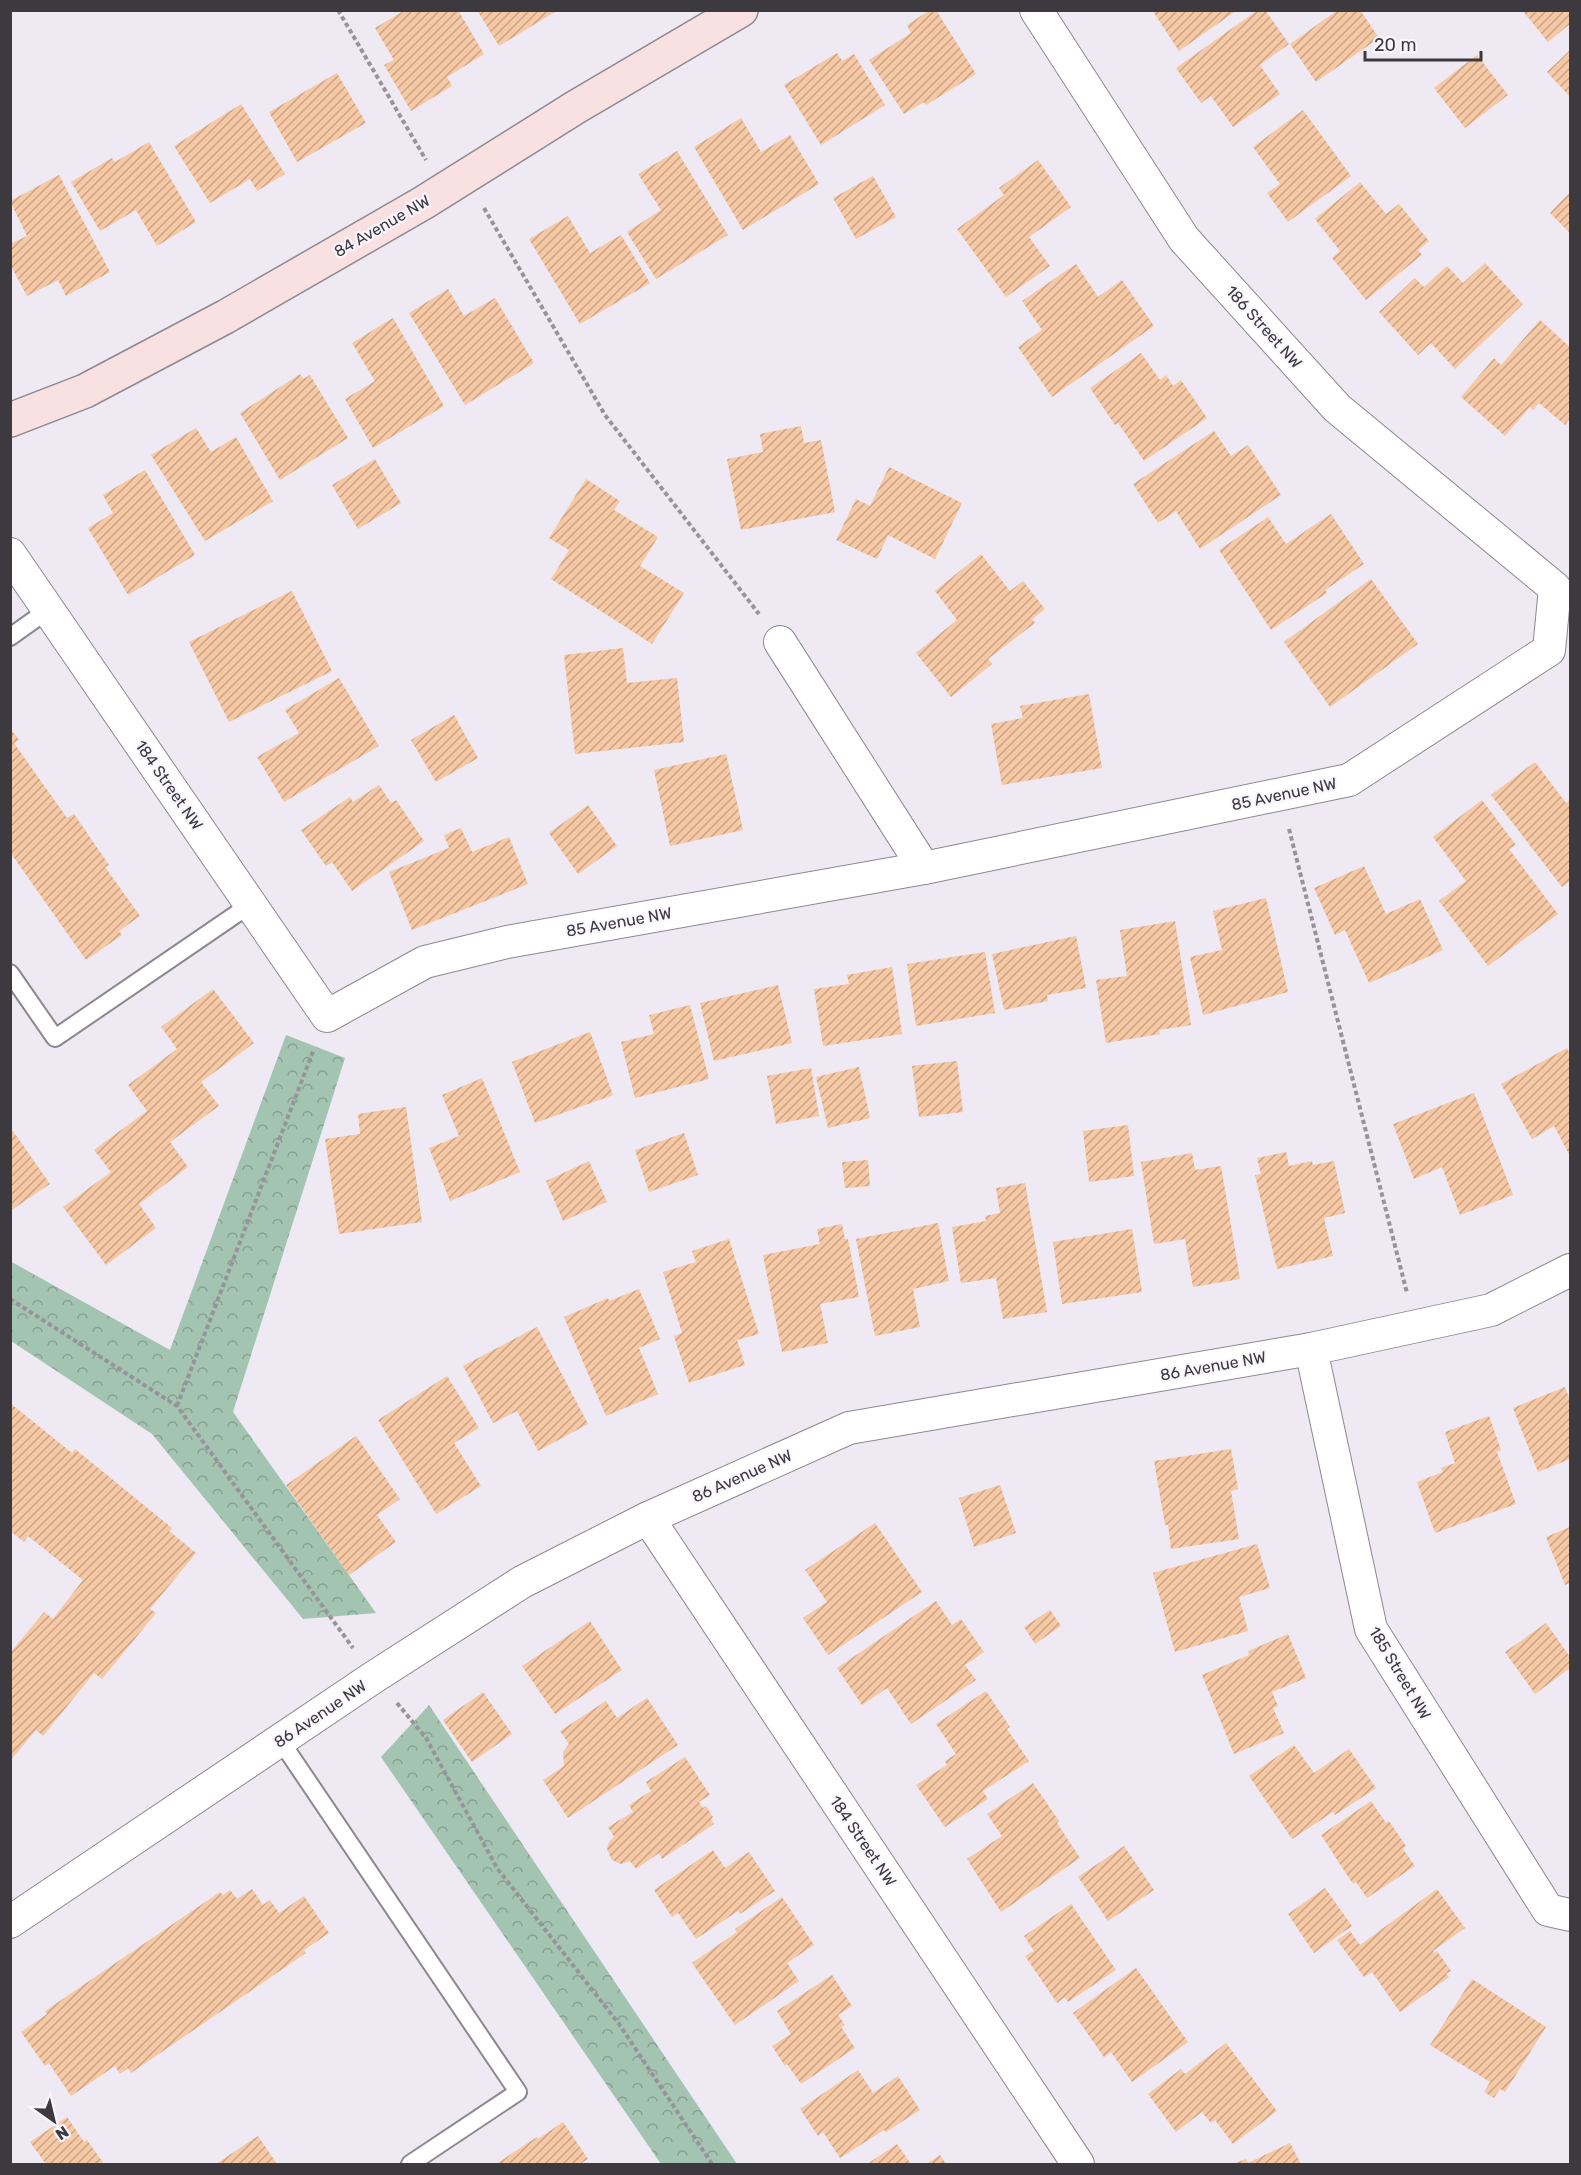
<svg xmlns="http://www.w3.org/2000/svg" width="1581" height="2175" font-family="Rubik,sans-serif">
	<style>
		.park { fill: url(#park-crowns) }
		.building { fill: url(#building-hatch) }
		.lines { fill: none; stroke-linecap: round; stroke-linejoin: round }
		.lane-casing { stroke: #8c8891; stroke-width: 20 }
		.street-casing { stroke: #8c8891; stroke-width: 34 }
		.secondary-casing { stroke: #8c8891; stroke-width: 36 }
		.path { stroke: #97939a; stroke-width: 4; stroke-dasharray: 4.5 3; stroke-linecap: butt }
		.lane { stroke: #fff; stroke-width: 16 }
		.street { stroke: #fff; stroke-width: 32 }
		.secondary { stroke: #fae1e1; stroke-width: 33 }
		.labels { text-anchor: middle; dominant-baseline: central; stroke-width: 4.5; stroke-linejoin: round; paint-order: stroke }
		.street-label { font-size: 16px; fill: #3c3a3e; stroke: #faf6fe }
	</style>
	<defs>
		<pattern id="park-crowns" width="20" height="18" patternUnits="userSpaceOnUse" patternTransform="scale(1.5)"><rect width="20" height="18" fill="#a4c4b2"/><path d="M2 6a3 3 0 1 1 6 0M12 15a3 3 0 1 1 6 0" fill="none" stroke="#87a092"/></pattern>
		<pattern id="building-hatch" width="6" height="6" patternUnits="userSpaceOnUse" patternTransform="scale(1.5)"><rect width="6" height="6" fill="#f6c8a4"/><path d="M-1 1l2-2M0 6l6-6M5 7l2-2" fill="none" stroke="#c8a387"/></pattern>
	</defs>
	<rect width="100%" height="100%" fill="#eee9f2"/>
	<g class="park">
		<path d="M286 1035 345 1058 233 1412 376 1613 303 1619 152 1434 11 1341 10 1261 170 1350Z"/>
		<path d="M429 1705 737 2164H661L381 1757Z"/>
	</g>
	<g class="building">
		<path d="M405 10H458L484 54 447 77 452 86 411 111 384 65 394 60 375 28Z"/>
		<path d="M477 10H558L499 46Z"/>
		<path d="M930 10H936L976 74 926 105 924 102 904 114 869 60 911 33 907 25Z"/>
		<path d="M1152 10H1237L1179 51Z"/>
		<path d="M1258 10H1265L1289 44 1260 65 1280 94 1233 127 1211 96 1201 103 1176 68Z"/>
		<path d="M1338 10H1360L1379 38 1316 82 1290 44Z"/>
		<path d="M1522 10H1570V24L1548 42Z"/>
		<path d="M1570 50V97L1547 72Z"/>
		<path d="M837 53 842 61 854 54 885 105 821 145 784 85Z"/>
		<path d="M1477 55 1508 95 1465 128 1434 88Z"/>
		<path d="M337 73 366 123 297 162 269 112Z"/>
		<path d="M241 104 285 174 257 191 250 179 210 203 174 146Z"/>
		<path d="M1303 110 1351 176 1288 222 1267 193 1280 184 1253 147Z"/>
		<path d="M741 118 761 152 790 135 819 184 743 230 694 147Z"/>
		<path d="M149 142 196 222 157 246 136 210 100 231 71 182 112 158 115 162Z"/>
		<path d="M677 151 728 235 656 279 627 232 661 210 638 174Z"/>
		<path d="M1038 160 1071 207 1029 237 1050 266 1006 297 957 229 1004 195 999 188Z"/>
		<path d="M59 175 110 272 66 296 58 280 27 296 10 264V244L27 236 10 201Z"/>
		<path d="M873 176 896 217 856 239 833 198Z"/>
		<path d="M1360 182 1386 214 1399 204 1429 241 1418 250 1422 255 1366 300 1332 258 1340 251 1315 219Z"/>
		<path d="M1570 192V233L1550 213Z"/>
		<path d="M568 216 590 253 621 235 650 283 580 324 529 239Z"/>
		<path d="M1485 263 1523 304 1455 369 1431 343 1418 355 1379 312 1415 278 1424 287 1447 266 1463 283Z"/>
		<path d="M1076 264 1098 297 1122 280 1154 326 1052 397 1018 347 1042 330 1022 301Z"/>
		<path d="M448 289 464 316 495 298 534 363 465 405 409 313Z"/>
		<path d="M393 318 444 406 373 448 345 399 375 381 352 343Z"/>
		<path d="M1540 320 1570 347V418L1565 425 1539 403 1533 410 1530 407 1505 436 1461 397 1494 358 1501 365Z"/>
		<path d="M1141 353 1160 380 1166 375 1173 386 1181 380 1207 418 1144 461 1118 423 1115 425 1090 388Z"/>
		<path d="M300 374 303 379 310 375 348 438 280 480 240 413Z"/>
		<path d="M801 426 804 443 821 440 835 512 741 530 727 459 763 452 760 434Z"/>
		<path d="M196 428 211 452 236 437 273 501 205 541 151 455Z"/>
		<path d="M1214 431 1231 456 1248 445 1281 495 1200 549 1176 511 1158 523 1133 484Z"/>
		<path d="M375 459 401 503 358 529 332 485Z"/>
		<path d="M889 467 962 503 935 559 888 535 877 559 836 540 856 499 870 506Z"/>
		<path d="M145 470 195 555 128 595 88 528 113 513 103 495Z"/>
		<path d="M586 479 620 501 614 510 658 537 640 566 684 593 652 644 551 579 569 550 549 538Z"/>
		<path d="M1331 514 1364 564 1325 590 1327 593 1271 630 1219 550 1268 517 1286 544Z"/>
		<path d="M981 554 1010 591 1023 581 1045 609 1032 619 1035 623 988 659 992 664 951 697 916 653 957 620 935 591Z"/>
		<path d="M1371 579 1418 644 1330 707 1284 642Z"/>
		<path d="M292 591 332 671 229 722 189 642Z"/>
		<path d="M623 648 627 683 677 678 684 742 575 754 564 655Z"/>
		<path d="M339 678 379 746 284 802 257 757 299 733 285 710Z"/>
		<path d="M1089 694 1102 768 1002 785 991 724 1023 718 1020 706Z"/>
		<path d="M454 715 478 758 436 782 411 740Z"/>
		<path d="M10 728 19 740 14 743 67 818 74 814 109 865 105 867 140 916 119 931 122 935 86 960 10 852Z"/>
		<path d="M726 754 743 830 670 846 654 770Z"/>
		<path d="M1535 762 1566 803 1570 800V881L1562 887 1491 795Z"/>
		<path d="M379 785 391 803 396 800 424 841 352 891 332 862 326 866 301 830 350 797 353 802Z"/>
		<path d="M1482 800 1516 845 1509 849 1558 914 1488 966 1439 901 1466 881 1433 837Z"/>
		<path d="M588 805 617 846 578 874 549 833Z"/>
		<path d="M461 828 472 852 509 837 528 884 412 930 389 872 449 848 444 835Z"/>
		<path d="M1364 866 1386 914 1420 899 1443 950 1369 983 1345 930 1335 935 1314 888Z"/>
		<path d="M1266 898 1288 992 1203 1015 1190 957 1222 950 1213 911Z"/>
		<path d="M1175 921 1191 1025 1159 1030 1160 1034 1106 1043 1096 980 1127 976 1120 930Z"/>
		<path d="M1076 936 1086 988 1047 995 1048 1001 1004 1010 992 954Z"/>
		<path d="M985 952 995 1013 916 1026 907 964Z"/>
		<path d="M892 967 902 1034 823 1046 814 989 849 984 847 975Z"/>
		<path d="M778 985 792 1043 714 1061 700 1003Z"/>
		<path d="M213 989 254 1043 201 1082 219 1106 170 1142 188 1167 139 1204 156 1228 106 1265 63 1207 111 1172 94 1150 147 1111 128 1085 177 1049 161 1027Z"/>
		<path d="M690 1005 709 1079 635 1098 621 1042 654 1034 649 1015Z"/>
		<path d="M590 1032 613 1095 535 1123 512 1062Z"/>
		<path d="M1567 1048 1570 1055V1156L1554 1126 1532 1139 1501 1084Z"/>
		<path d="M957 1061 963 1112 919 1117 912 1066Z"/>
		<path d="M859 1067 870 1118 828 1128 816 1077Z"/>
		<path d="M811 1068 819 1116 776 1124 767 1076Z"/>
		<path d="M482 1078 520 1172 450 1201 429 1148 459 1136 442 1095Z"/>
		<path d="M1474 1093 1513 1195 1460 1215 1442 1167 1414 1179 1393 1124Z"/>
		<path d="M406 1107 422 1222 339 1234 325 1139 360 1134 358 1114Z"/>
		<path d="M1128 1125 1134 1176 1089 1182 1083 1131Z"/>
		<path d="M13 1131 50 1184 10 1211V1133Z"/>
		<path d="M684 1133 698 1175 649 1192 635 1150Z"/>
		<path d="M1286 1152 1289 1166 1312 1161 1313 1165 1334 1161 1345 1213 1324 1218 1333 1256 1277 1269 1255 1175 1261 1174 1257 1158Z"/>
		<path d="M1192 1153 1195 1170 1221 1166 1240 1279 1193 1287 1185 1239 1154 1244 1141 1162Z"/>
		<path d="M868 1160 870 1186 845 1188 842 1162Z"/>
		<path d="M589 1161 607 1202 563 1221 546 1181Z"/>
		<path d="M1025 1183 1047 1312 1003 1319 996 1278 961 1283 952 1227 986 1221 985 1216 1000 1213 996 1188Z"/>
		<path d="M938 1223 949 1281 913 1289 920 1327 875 1336 856 1239Z"/>
		<path d="M842 1224 845 1239H848L859 1297 820 1304 828 1343 782 1352 763 1255 820 1244 817 1229Z"/>
		<path d="M1132 1229 1142 1292 1062 1304 1053 1242Z"/>
		<path d="M729 1239 759 1334 737 1340 745 1365 689 1383 674 1336 682 1333 663 1272 696 1262 692 1251Z"/>
		<path d="M639 1289 660 1339 639 1348 658 1394 606 1416 564 1317 608 1298 609 1301Z"/>
		<path d="M537 1327 588 1424 538 1451 517 1411 493 1423 463 1366Z"/>
		<path d="M447 1376 479 1428 454 1443 481 1486 436 1514 378 1420Z"/>
		<path d="M1565 1387 1570 1400V1459L1538 1472 1513 1408Z"/>
		<path d="M10 1403 72 1453 75 1449 172 1528 169 1531 196 1553 150 1609 156 1613 102 1679 94 1673 43 1736 36 1730 10 1761V1653L44 1612 53 1619 83 1580 28 1536 24 1542 10 1531Z"/>
		<path d="M1489 1416 1501 1450 1497 1452 1516 1504 1435 1533 1417 1482 1443 1472 1441 1468 1455 1463 1445 1432Z"/>
		<path d="M356 1436 400 1499 377 1515 396 1542 349 1575 286 1485Z"/>
		<path d="M1231 1449 1238 1489 1231 1491 1239 1539 1171 1549 1168 1525H1165L1154 1461Z"/>
		<path d="M1000 1485 1016 1533 974 1547 959 1498Z"/>
		<path d="M875 1523 922 1592 828 1655 803 1618 827 1602 805 1570Z"/>
		<path d="M1570 1527V1583L1565 1585 1546 1537Z"/>
		<path d="M1257 1544 1270 1588 1239 1597 1248 1631 1175 1652 1153 1573Z"/>
		<path d="M936 1601 952 1625 961 1619 984 1652 965 1665 976 1680 911 1724 887 1688 862 1705 837 1668Z"/>
		<path d="M1050 1610 1061 1626 1035 1644 1024 1627Z"/>
		<path d="M590 1621 622 1670 555 1714 522 1666Z"/>
		<path d="M1546 1623 1570 1657V1668L1535 1694 1505 1652Z"/>
		<path d="M1288 1634 1306 1678 1272 1692 1278 1706 1273 1708 1284 1733 1234 1754 1202 1675 1249 1655 1248 1651Z"/>
		<path d="M986 1691 1010 1727 1007 1729 1029 1761 983 1791 988 1799 945 1827 916 1785 947 1765 945 1761 956 1754 936 1724Z"/>
		<path d="M483 1692 512 1734 472 1762 443 1720Z"/>
		<path d="M647 1698 678 1745 568 1818 543 1780 564 1766 563 1752 569 1744 560 1731 606 1701 617 1718Z"/>
		<path d="M1294 1745 1314 1773 1349 1749 1376 1788 1335 1815 1333 1812 1292 1839 1249 1776Z"/>
		<path d="M685 1757 710 1795 699 1802 703 1808 706 1806 713 1817 711 1819 714 1824 662 1859 659 1853 636 1869 630 1861 621 1864 612 1860 607 1849 609 1842 614 1837 608 1827 633 1812 629 1805 651 1791 646 1782Z"/>
		<path d="M1033 1783 1059 1821 1057 1823 1080 1858 1001 1912 967 1859 1002 1836 987 1814Z"/>
		<path d="M1371 1801 1386 1823 1389 1821 1406 1846 1403 1849 1415 1866 1367 1898 1356 1882 1353 1884 1321 1835Z"/>
		<path d="M1124 1846 1154 1890 1108 1921 1078 1877Z"/>
		<path d="M713 1850 725 1868 749 1852 775 1891 740 1914 738 1911 696 1939 678 1913 672 1917 654 1890Z"/>
		<path d="M1325 1888 1352 1926 1314 1953 1288 1914Z"/>
		<path d="M252 1889 263 1905 270 1900 279 1913 304 1896 329 1933 304 1950 306 1953 131 2073 128 2068 120 2074 115 2066 71 2096 49 2063 45 2066 21 2032 47 2014 45 2011 220 1892 223 1895 230 1890 237 1899Z"/>
		<path d="M1437 1889 1465 1928 1433 1951 1434 1953 1437 1951 1451 1971 1446 1974 1449 1977 1400 2012 1372 1972 1364 1977 1337 1940 1350 1931 1360 1945Z"/>
		<path d="M782 1897 814 1945 787 1963 799 1981 735 2025 692 1963 737 1932 735 1929Z"/>
		<path d="M1071 1904 1116 1970 1068 2002 1065 1997 1057 2003 1025 1956 1034 1951 1024 1936Z"/>
		<path d="M1136 1968 1188 2042 1132 2082 1111 2052 1104 2057 1073 2013Z"/>
		<path d="M832 1975 852 2006 838 2015 845 2025 841 2027 855 2048 801 2084 787 2064 785 2066 772 2046 791 2034 777 2011Z"/>
		<path d="M1472 1979 1546 2027 1505 2092 1500 2089 1494 2098 1484 2092 1490 2082 1430 2045Z"/>
		<path d="M1226 2043 1277 2111 1233 2144 1215 2120 1211 2123 1202 2112 1176 2132 1148 2094 1181 2069 1185 2074Z"/>
		<path d="M858 2070 873 2093 898 2076 920 2110 886 2132 884 2130 840 2158 823 2132 818 2136 800 2109Z"/>
		<path d="M67 2117 84 2142 87 2140 104 2164H46L30 2142Z"/>
		<path d="M563 2122 588 2159 580 2164H496L537 2137 538 2139Z"/>
		<path d="M258 2136 277 2164H216Z"/>
		<path d="M1290 2143 1301 2164H1233L1246 2159 1248 2163Z"/>
		<path d="M897 2144 911 2164H867Z"/>
		<path d="M940 2155 946 2164H926Z"/>
	</g>
	<g class="lines">
		<g class="lane-casing">
			<g id="lane">
				<path d="M10 637 48 610"/>
				<path d="M10 973 55 1038 251 904"/>
				<path d="M280 1740 518 2092 410 2164"/>
			</g>
		</g>
		<g class="street-casing">
			<g id="street">
				<path d="M10 554 327 1016 425 962 507 942 924 868 1349 780 1549 650 1555 588 1337 408 1184 239 1036 10"/>
				<path d="M780 642 924 868"/>
				<path d="M1311 1349 1371 1629 1548 1910 1570 1915"/>
				<path d="M648 1518 1078 2164"/>
				<path d="M10 1922 374 1677 522 1582 648 1518 849 1428 1311 1349 1491 1310 1570 1270"/>
			</g>
		</g>
		<g class="secondary-casing">
			<path id="secondary" d="M10 420 85 391 225 317 423 203 576 107 741 10"/>
		</g>
		<g class="path">
			<path d="M338 10 426 160"/>
			<path d="M484 208 605 415 759 614"/>
			<path d="M1289 829 1407 1293"/>
			<path d="M10 1299 177 1406 353 1648"/>
			<path d="M177 1406 314 1049"/>
			<path d="M397 1703 426 1738 497 1868 619 2024 712 2164"/>
		</g>
		<use href="#lane" class="lane"/>
		<use href="#street" class="street"/>
		<use href="#secondary" class="secondary"/>
	</g>
	<g class="labels">
		<g class="street-label">
			<text transform="translate(382 226) rotate(-30)">84 Avenue NW</text>
			<text transform="translate(1264 327) rotate(48)">186 Street NW</text>
			<text transform="translate(169 785) rotate(55)">184 Street NW</text>
			<text transform="translate(1284 794) rotate(-12)">85 Avenue NW</text>
			<text transform="translate(619 922) rotate(-10)">85 Avenue NW</text>
			<text transform="translate(1213 1366) rotate(-10)">86 Avenue NW</text>
			<text transform="translate(742 1476) rotate(-24)">86 Avenue NW</text>
			<text transform="translate(1400 1673) rotate(59)">185 Street NW</text>
			<text transform="translate(320 1714) rotate(-34)">86 Avenue NW</text>
			<text transform="translate(863 1841) rotate(56)">184 Street NW</text>
		</g>
	</g>
	<rect width="1581" height="2175" fill="none" stroke="#3c3a3e" stroke-width="24"/>
	<g transform="translate(54 2121) rotate(146)" stroke="#faf6fe" stroke-width="4.5" paint-order="stroke">
	<path d="M0-4.5L10 22L0 15L-10 22Z" fill="#3c3a3e"/>
	<text y="-9" font-size="16" font-weight="bold" text-anchor="middle" fill="#3c3a3e">N</text>
	</g>
	<path d="M1365 51v9h116v-9" fill="none" stroke="#3c3a3e" stroke-width="3"/>
	<text x="1374" y="51" font-size="18" fill="#3c3a3e" stroke="#faf6fe" stroke-width="4.5" paint-order="stroke">20 m</text>
</svg>
